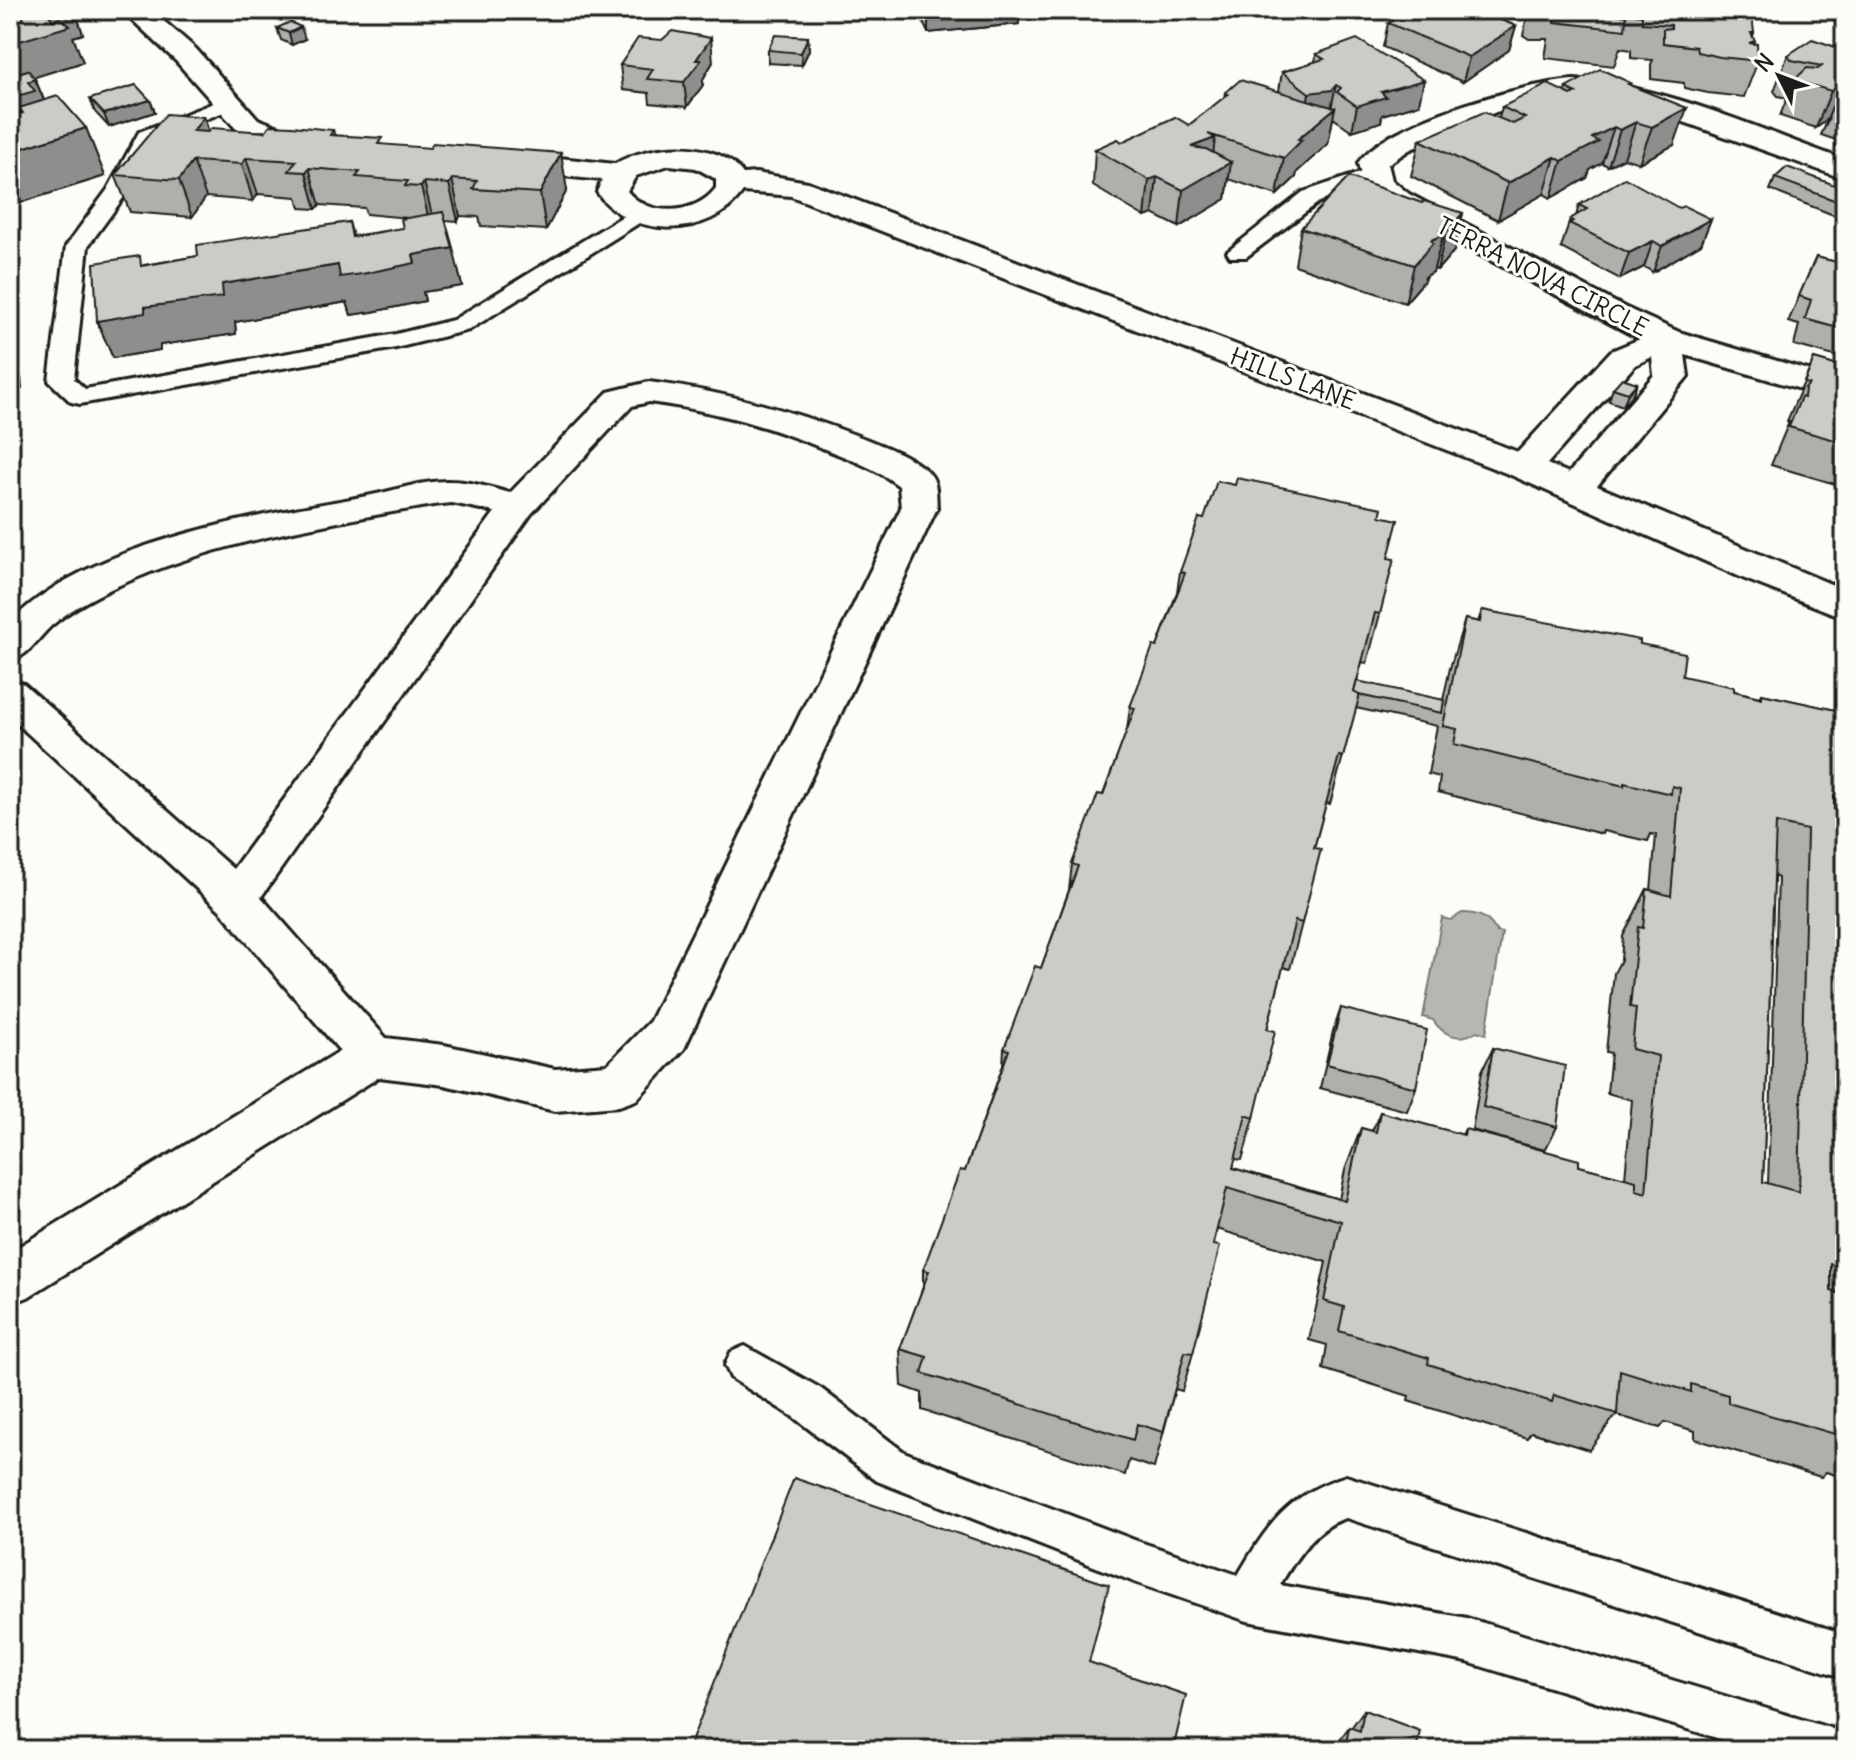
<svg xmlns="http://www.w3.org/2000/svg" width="1855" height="1760" font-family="Delius,sans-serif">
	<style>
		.water { fill: #b7b6b2; stroke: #797876; stroke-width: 2 }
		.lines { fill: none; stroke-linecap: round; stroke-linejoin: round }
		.lane-casing { stroke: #1c1c1c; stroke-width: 6 }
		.street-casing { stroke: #1c1c1c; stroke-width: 6 }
		.lane { fill: #fdfcf7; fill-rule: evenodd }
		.street { fill: #fdfcf7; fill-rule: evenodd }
		.wall { fill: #afafac; stroke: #1c1c1c; stroke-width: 2; fill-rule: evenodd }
		.shaded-wall { fill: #8f8e8c; stroke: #1c1c1c; stroke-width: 2 }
		.building { fill: #cccbc8; stroke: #1c1c1c; stroke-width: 2; fill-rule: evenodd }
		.labels { text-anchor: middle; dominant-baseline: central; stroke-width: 6; stroke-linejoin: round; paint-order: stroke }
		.far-street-label { font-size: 24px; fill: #1c1c1c; stroke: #fdfcf7 }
	</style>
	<rect width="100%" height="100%" fill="#fdfcf7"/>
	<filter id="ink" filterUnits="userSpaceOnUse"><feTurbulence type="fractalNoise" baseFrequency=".0125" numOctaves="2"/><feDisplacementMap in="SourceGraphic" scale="16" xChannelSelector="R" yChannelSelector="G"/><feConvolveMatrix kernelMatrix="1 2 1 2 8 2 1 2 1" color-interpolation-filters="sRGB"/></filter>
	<g filter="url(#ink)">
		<path class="water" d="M1462 913C1479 913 1488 917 1497 932L1502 933 1486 1034 1477 1031C1461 1042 1443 1036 1433 1020L1423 1017 1442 918 1451 920Z"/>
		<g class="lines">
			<g class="lane-casing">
				<g id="lane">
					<path d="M229 97 239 103 236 107 154 140 129 190 88 246 74 379 85 389 396 334 453 320 633 210 641 208 652 215 469 330 396 348 80 404 71 402 49 381 66 246 108 189 139 132Z"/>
					<path d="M1374 168 1382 169 1385 174 1382 179 1319 202 1246 257H1230L1227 252 1303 192Z"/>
					<path d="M745 1346 820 1388 904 1452 1137 1541 1238 1575C1267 1526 1288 1494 1346 1476L1845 1634V1678L1346 1518C1315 1527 1296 1558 1280 1585L1467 1618 1830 1728 1845 1734V1750H1756L1467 1662 1247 1621 1137 1583 877 1481 792 1416 731 1378 725 1365 731 1352Z"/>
				</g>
			</g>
			<g class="street-casing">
				<g id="street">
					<path d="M122 10H151L196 49 258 119 303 136 334 140 338 146 334 152 299 153 238 131 176 61Z"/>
					<path d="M1573 80C1663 84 1760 130 1845 160V179L1630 103 1573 96 1543 99 1496 112 1409 150 1388 164 1392 180 1409 194 1624 307 1679 332 1845 381V402L1685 355 1688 376 1597 486 1845 590V618L1745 579 1511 475 791 196 743 192C710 239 630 240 597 192L602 180 504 170 494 167 489 161 494 155 504 152 615 164C650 143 717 138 743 174L756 173 808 182 1518 452 1611 351 1640 339 1387 206 1363 184 1358 163C1387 121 1522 84 1573 80ZM669 165 696 168 716 179V188C696 215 649 218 627 191L636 176ZM1652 357 1654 375 1569 473 1547 464 1635 365Z"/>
					<path d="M649 382C722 391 790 410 858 436 883 446 909 454 929 473 938 482 936 496 937 508L684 1049 636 1100 619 1106 555 1111 444 1085 379 1077 28 1297 10 1304V1252L340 1051 220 910 10 717V680L24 684 233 869 495 512 452 503 433 505C335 522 227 540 136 578 107 590 75 605 51 626 36 640 30 655 10 661V623C85 542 261 515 367 496 394 491 422 480 450 481 470 481 491 488 510 493L608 392ZM649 402C710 410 766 425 822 448 850 459 876 468 899 486L901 508 650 1021 607 1065 555 1069 444 1045 386 1038 261 897 531 514 632 406Z"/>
				</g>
			</g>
			<use href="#lane" class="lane"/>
			<use href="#street" class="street"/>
		</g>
		<g class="wall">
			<path d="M10 10H75L83 34 73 37 83 62 34 77 44 100 86 128 105 176 10 206Z"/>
			<path d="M921 10H1019V24L928 33 921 18Z"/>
			<path d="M1529 10H1717L1754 33 1753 36 1755 41 1754 44 1758 61 1744 97 1708 93 1684 88V83L1651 79V64L1653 60 1631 58V50L1620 48 1614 66 1545 58 1548 39H1529L1523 35Z"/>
			<path d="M1494 17 1516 26 1509 50 1463 82 1383 47 1388 23Z"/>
			<path d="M277 28 305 39 292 45 281 40Z"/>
			<path d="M808 37 809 50 802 65 768 63V50Z"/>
			<path d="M1845 50V143L1821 135 1828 120 1816 128 1780 116 1787 98 1778 96 1774 91 1788 55Z"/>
			<path d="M1316 54 1419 104 1382 115 1381 122 1352 131 1333 118 1328 144 1297 172 1296 177 1277 195 1229 179 1226 199 1179 227 1153 214 1145 217 1093 186 1095 149 1189 125 1224 98 1225 93 1279 91 1282 72 1315 62Z"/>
			<path d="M713 62 703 79V85L687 107 650 103 649 93 623 90 620 65Z"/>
			<path d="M1630 85 1674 145 1639 163 1624 158 1608 166 1602 163 1590 170 1587 178 1551 198 1544 194 1498 220 1411 176 1420 140 1499 118 1502 107 1565 92 1566 88Z"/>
			<path d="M90 99 150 100 155 112 109 127 95 112Z"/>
			<path d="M204 117 209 132 333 130 335 136 384 145 567 190 546 230 481 226 479 217 460 216 458 221 445 220 462 286 423 292 425 301 372 312 351 315 347 302 235 322 236 334 160 345V350L113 358 97 321 144 265 198 256 349 222 353 236 403 228 409 218 366 214 364 208 320 205 316 209 300 208 297 197 258 194 253 201 206 197 192 217 130 212 115 175Z"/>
			<path d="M1775 178 1845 189V207L1836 216 1770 190Z"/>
			<path d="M1422 203 1463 213 1454 251 1437 270 1434 269 1433 272 1425 277 1424 281 1405 303 1295 265 1301 228Z"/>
			<path d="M1579 205 1679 208 1711 219 1701 244 1653 272 1644 267 1620 279 1561 248 1570 219 1576 216Z"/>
			<path d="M1816 257 1845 264V359L1794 345 1799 325 1788 322Z"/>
			<path d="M1814 359 1845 368V487L1771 465 1789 422 1787 421Z"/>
			<path d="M1637 383 1632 396 1623 406 1609 401 1613 388Z"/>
			<path d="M1380 516 1388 558 1380 614 1367 663 1362 662 1354 692 1443 700 1450 668 1465 619 1478 622 1482 610 1640 644 1682 676 1734 691 1760 697 1762 694 1845 712V1478L1826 1472 1821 1477 1695 1439V1431L1665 1422 1660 1428 1616 1415 1589 1450 1531 1432 1527 1438 1408 1401 1409 1396 1323 1369 1327 1345 1309 1340 1326 1262 1217 1229 1193 1353 1182 1391 1175 1389 1154 1468 1129 1460 1125 1475 922 1410V1393L902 1386 900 1349 923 1287V1270L965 1171 1003 1065 1004 1049 1041 968 1069 890 1072 864 1103 795 1127 730 1130 707 1157 647 1177 592 1180 572 1204 519ZM1356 708 1437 726 1428 774 1440 777 1438 792 1602 834 1603 831 1648 841 1651 834 1656 835 1651 890 1647 889 1623 936 1621 960 1614 973 1606 1052 1611 1053 1607 1093 1632 1100 1625 1178 1579 1166 1465 1129 1462 1135 1380 1112 1372 1131 1361 1128 1345 1170 1339 1199 1233 1168 1235 1159 1242 1160 1254 1118 1267 1029 1283 967 1290 969 1302 923 1314 848 1326 803 1330 804ZM1774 876 1778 878 1768 1184 1763 1182Z"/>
			<path d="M1341 1008 1416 1088 1407 1111 1320 1088 1333 1031Z"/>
			<path d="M1493 1048 1557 1127 1545 1150 1472 1130 1482 1071Z"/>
			<path d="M1364 1710 1416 1750H1332L1349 1727 1351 1728Z"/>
		</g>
		<g class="shaded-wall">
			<path d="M51 10H75L83 34 73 37 83 62 10 85V44Z"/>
			<path d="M928 10H1019V24L928 33Z"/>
			<path d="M1490 10H1496L1490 32 1476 15Z"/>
			<path d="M1516 26 1509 50 1463 82 1469 57Z"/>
			<path d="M301 27 305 39 292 45 289 33Z"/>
			<path d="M808 37 809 50 802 65 801 53Z"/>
			<path d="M711 38 713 62 703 79V85L687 107 684 82 696 60Z"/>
			<path d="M35 79 50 115 23 113 19 108 30 133 10 139V98L28 82Z"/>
			<path d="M1424 80 1419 104 1382 115 1381 122 1352 131 1357 106 1381 92Z"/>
			<path d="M1842 84 1827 120 1816 128 1831 91Z"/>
			<path d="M1336 85 1331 109 1305 118 1309 93Z"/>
			<path d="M150 100 155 112 109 127 104 114Z"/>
			<path d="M1335 108 1328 144 1297 172 1296 177 1277 195 1284 158 1298 139Z"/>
			<path d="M1687 108 1674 145 1639 163 1652 127Z"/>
			<path d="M204 117 216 154 193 131Z"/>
			<path d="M1636 122 1624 158 1608 166 1620 130Z"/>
			<path d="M1614 127 1602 163 1590 170 1587 178 1551 198 1562 161 1592 138Z"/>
			<path d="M86 128 105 176 10 206V152Z"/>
			<path d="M1215 138 1211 174 1231 162 1226 199 1179 227 1183 190 1191 147Z"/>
			<path d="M561 153 567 190 546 230 540 193Z"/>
			<path d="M1555 157 1544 194 1498 220 1508 183Z"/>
			<path d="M246 158 258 194 253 201 242 164Z"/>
			<path d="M193 161 206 197 192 217 179 180Z"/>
			<path d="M309 168 320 205 316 209 306 172Z"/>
			<path d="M1157 177 1153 214 1145 217 1149 180Z"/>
			<path d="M452 179 460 216 458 221 449 184Z"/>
			<path d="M424 182 433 219 430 224 421 187Z"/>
			<path d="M1845 200V207L1836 216 1842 203Z"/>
			<path d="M1463 213 1454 251 1437 270 1446 232Z"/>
			<path d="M1711 219 1701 244 1653 272 1662 246Z"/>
			<path d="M1443 235 1433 272 1425 277 1424 281 1405 303 1414 265 1431 240Z"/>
			<path d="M1653 241 1644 267 1620 279 1629 253Z"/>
			<path d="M453 248 462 286 423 292 425 301 372 312 351 315 347 302 235 322 236 334 160 345V350L113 358 97 321 222 284 338 265 413 255Z"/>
			<path d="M10 320 19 339 20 350H15L16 367 21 378 22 389 10 391Z"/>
			<path d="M1637 383 1632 396 1623 406 1628 393Z"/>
		</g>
		<g class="building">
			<path d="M14 10H54L56 12 48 14 53 20 61 18 70 26 10 44V22L23 18Z"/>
			<path d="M1414 10H1490L1476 15 1491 16 1516 26 1469 57 1388 23Z"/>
			<path d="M1556 10H1618L1617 14 1626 16 1625 30 1555 22Z"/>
			<path d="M1618 10H1717L1752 15 1754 33H1751L1755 41 1749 43 1757 44 1758 61 1720 57 1697 52 1696 47 1663 43V29L1671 28V25L1642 23V15Z"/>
			<path d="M290 22 301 27 289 33 277 28Z"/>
			<path d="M672 31 711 38 696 60H701L684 82 647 79 653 69 620 65 638 38 662 40Z"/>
			<path d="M775 35 808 37 801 53 768 50Z"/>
			<path d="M1357 39 1424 80 1381 92 1386 97 1357 106 1337 92 1341 88 1336 85 1332 90 1309 93 1282 72 1324 59 1316 54Z"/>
			<path d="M1812 39 1845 50V85L1842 84 1831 91 1794 80 1807 68 1818 69 1822 66 1792 60 1788 55Z"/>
			<path d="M10 64 18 73 28 70 35 79 28 82 35 91 10 98Z"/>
			<path d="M1600 69 1631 83 1628 84 1632 86 1687 108 1652 127 1636 122 1620 130 1614 127 1592 138 1599 142 1562 161 1555 157 1508 183 1420 140 1484 112 1513 124 1525 118 1502 107 1548 84 1571 95 1576 93 1566 88Z"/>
			<path d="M1240 80 1335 108 1298 139 1302 140 1284 158 1208 134 1215 138 1191 147 1206 149 1231 162 1183 190 1157 177 1149 180 1095 149 1118 139 1122 142 1175 117 1189 125 1228 94 1225 93Z"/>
			<path d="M136 85 150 100 104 114 90 99Z"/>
			<path d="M1845 89V102L1837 99Z"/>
			<path d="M58 96 86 128 10 152V117L23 113 19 108Z"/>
			<path d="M166 114 204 117 193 131 208 132 212 128 265 132 270 125 292 126 333 130 330 135 382 138 378 144 430 148 433 143 561 153 540 193 473 189 477 181 452 179 449 184 424 182 421 187 405 186 408 181 356 177 360 172 309 168 306 172 289 171 296 161 246 158 242 164 193 161 179 180 115 175Z"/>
			<path d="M1787 167 1845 189V200L1842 203 1775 178Z"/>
			<path d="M1349 177 1422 203 1424 201 1463 213 1446 232 1440 231 1443 235 1431 240 1433 243 1414 265 1301 228Z"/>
			<path d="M1625 178 1679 208 1684 206 1711 219 1662 246 1653 241 1629 253 1569 223 1573 221 1570 219 1587 209 1579 205Z"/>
			<path d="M443 212 453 248 413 255 415 263 362 274 340 277 338 265 222 284 223 297 145 307V313L97 321 94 263 140 256 141 266 198 256 197 245 349 222 352 237 403 228 401 219Z"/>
			<path d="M1816 257 1845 264V330L1805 319 1811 300 1799 296Z"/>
			<path d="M1814 359 1845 368V443L1789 427 1801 397 1804 398 1805 389 1809 384 1804 383Z"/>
			<path d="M1622 378 1637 383 1628 393 1613 388Z"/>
			<path d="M1237 478 1382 508 1380 516 1398 520 1388 558 1394 559 1380 614 1375 613 1354 692 1360 694 1343 757 1339 756 1314 848 1321 849 1302 923 1295 921 1267 1029 1275 1031 1254 1118 1246 1115 1233 1168 1345 1201 1361 1128 1376 1132 1380 1112 1464 1135 1465 1129 1579 1160V1166L1636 1181V1190L1646 1193 1658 1056 1632 1049 1636 1008 1630 1007 1638 927 1643 928 1647 889 1671 896 1680 788 1672 786 1671 794 1624 783V786L1454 744 1457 729 1443 726 1465 619 1480 622 1482 610 1640 640V644L1685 653 1682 676 1734 687V691L1762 698V694L1845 712V799L1834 796V810L1845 813V1268L1831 1264V1291L1845 1295V1437L1728 1403V1395L1691 1384V1392L1620 1370 1617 1414 1554 1395 1552 1402 1428 1364 1429 1358 1339 1331 1344 1307 1324 1301 1341 1221 1227 1188 1213 1245 1220 1246 1193 1353 1185 1352 1163 1432 1137 1424 1133 1440 922 1373 927 1357 900 1349 929 1271 923 1270 960 1170 965 1171 1009 1050 1004 1049 1035 966 1041 968 1078 866 1072 864 1098 794 1103 795 1135 708 1130 707 1153 646 1157 647 1185 573 1180 572 1199 518 1204 519 1217 481 1235 485ZM1776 823 1807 830 1799 1192 1763 1182Z"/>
			<path d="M1357 681 1444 700 1442 713 1359 695 1354 692Z"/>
			<path d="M1341 1008 1427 1030 1416 1088 1327 1064Z"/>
			<path d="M1493 1048 1565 1066 1557 1127 1483 1107Z"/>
			<path d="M794 1478 1109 1585 1089 1662 1186 1695 1173 1750H688Z"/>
			<path d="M1364 1710 1420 1731 1416 1750H1345L1349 1727 1360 1731Z"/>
		</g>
	</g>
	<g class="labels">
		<g class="far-street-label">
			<text transform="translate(1543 276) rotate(27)">TERRA NOVA CIRCLE</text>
			<text transform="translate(1293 378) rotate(21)">HILLS LANE</text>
		</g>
	</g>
	<rect width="1855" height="1760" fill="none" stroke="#fdfcf7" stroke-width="40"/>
	<rect x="20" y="20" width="1815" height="1720" fill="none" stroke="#1c1c1c" stroke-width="3" filter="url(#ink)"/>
	<g transform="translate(1779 76) rotate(312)" stroke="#fdfcf7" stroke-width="6" paint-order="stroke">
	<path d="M0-6L14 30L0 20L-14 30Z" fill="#1c1c1c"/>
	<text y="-12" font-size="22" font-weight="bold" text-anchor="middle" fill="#1c1c1c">N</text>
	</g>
</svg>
